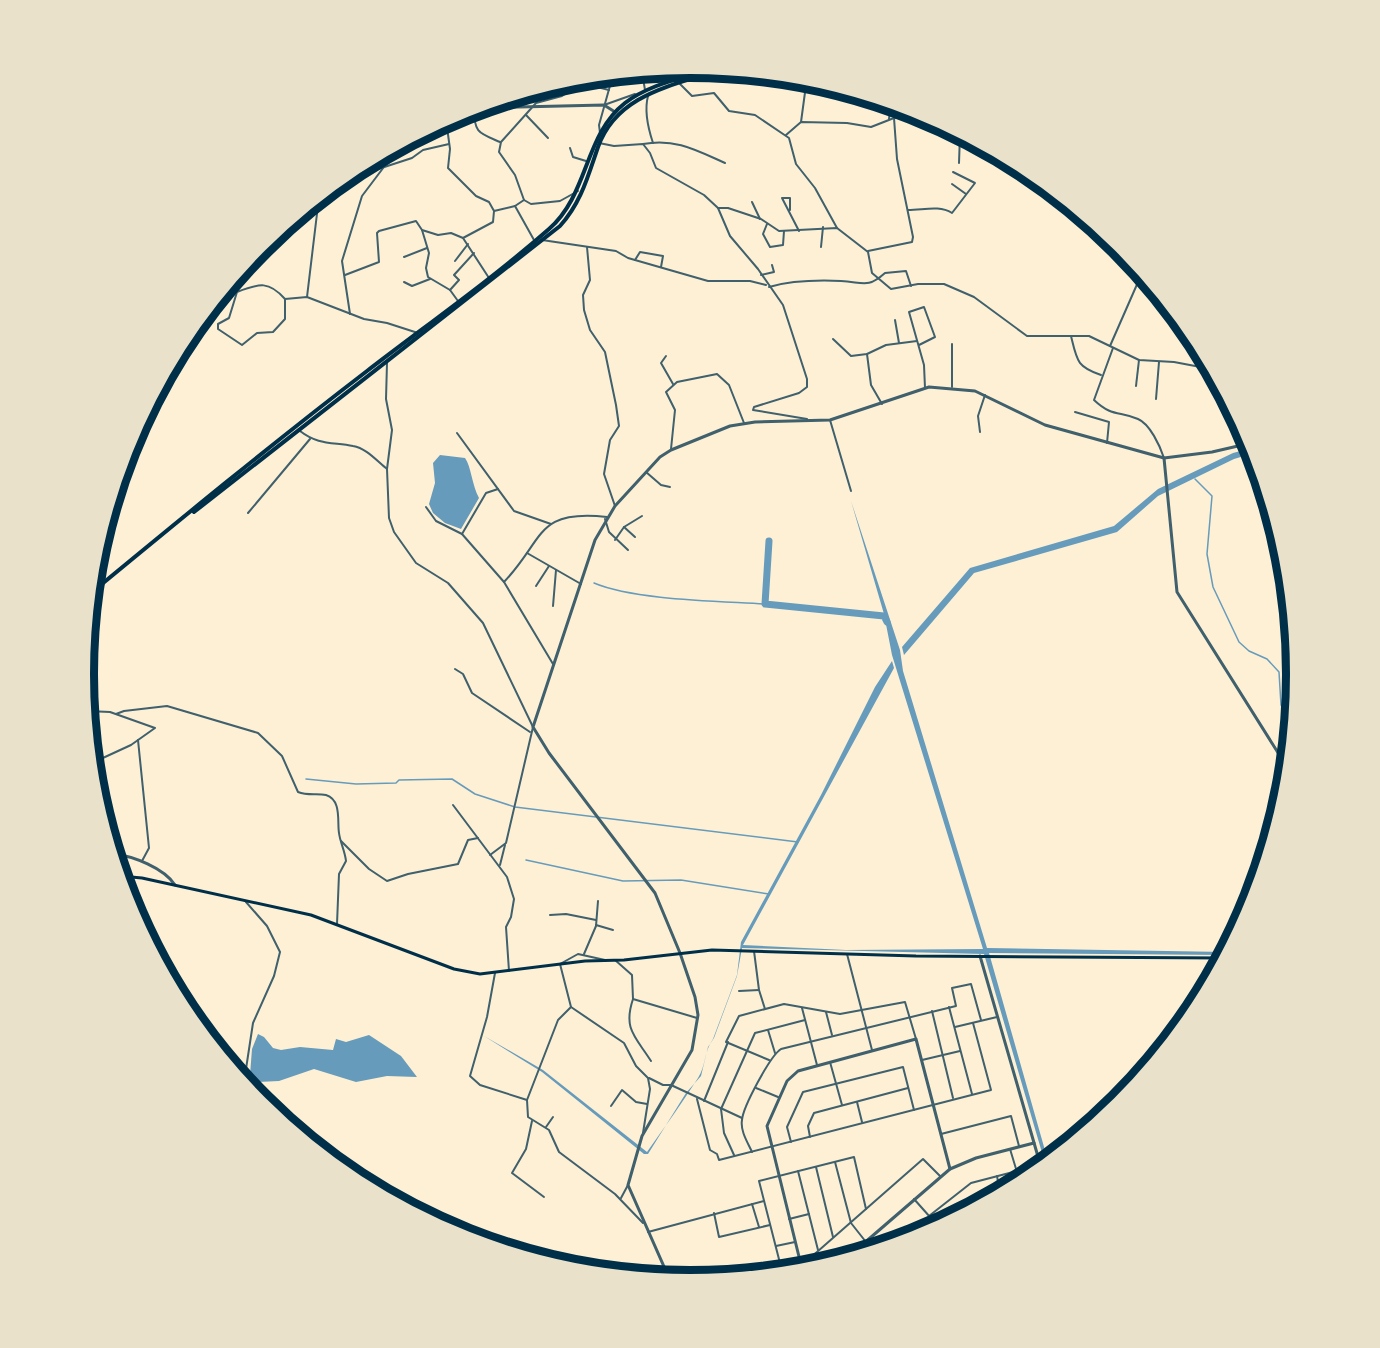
<svg xmlns="http://www.w3.org/2000/svg" width="1380" height="1348" font-family="'IBM Plex Sans',sans-serif">
	<style>
		.water { fill: #669bbc }
		.lines { fill: none; stroke-linecap: round; stroke-linejoin: round }
		.stream { stroke: #669bbc; stroke-width: 1.5 }
		.river { stroke: #669bbc; stroke-width: 7 }
		.minor { stroke: #3f606c; stroke-width: 2 }
		.tertiary { stroke: #3f606c; stroke-width: 3 }
		.secondary { stroke: #003049; stroke-width: 3 }
		.trunk { stroke: #003049; stroke-width: 4 }
		.rim { fill: none; stroke: #003049; stroke-width: 8 }
	</style>
	<rect width="100%" height="100%" fill="#fdf0d5"/>
	<g class="water">
		<path d="M1252 448 1254 453 1234 459 1158 496 1117 532 974 573 904 655 902 647 970 568 1114 526 1158 489 1233 453Z"/>
		<path d="M440 455 465 458C471 466 472 485 479 498L461 529 445 523 433 513 429 504 435 483 433 463Z"/>
		<path d="M851 501 900 650 903 671 987 948 1226 952 1224 955 989 953 1048 1161 1045 1163 984 954 742 948 737 976 714 1038 708 1047 701 1076 686 1093 648 1154H644L542 1072 484 1036 543 1070 647 1152C664 1128 682 1103 698 1078 706 1066 704 1051 713 1039L737 975 741 942 821 795 875 687 892 661 894 668 743 945 846 950 983 949 892 655 884 614Z"/>
		<path d="M258 1034 264 1037 273 1048 281 1050 300 1047 333 1050 336 1039 346 1042 369 1035 401 1056 417 1077 387 1076 356 1082 314 1069 279 1081 258 1082 249 1088 252 1049Z"/>
	</g>
	<g class="lines">
		<g class="stream">
			<path d="M1195 479 1212 496 1207 554 1213 587 1239 642 1249 651 1267 659 1279 672 1281 705 1291 725"/>
			<path d="M594 583C634 600 718 601 765 604"/>
			<path d="M306 779 356 784 396 783 399 780 452 779 475 794 515 807 798 842"/>
			<path d="M526 860 623 881 681 880 769 894"/>
		</g>
		<path class="river" d="M769 541 765 604 884 616 887 622"/>
		<g class="minor">
			<path d="M642 72 645 90"/>
			<path d="M777 76V77"/>
			<path d="M680 84 692 96 714 93 729 111 755 115 789 138 796 164 815 188 837 228"/>
			<path d="M648 96C644 111 648 128 653 143"/>
			<path d="M604 105 635 94"/>
			<path d="M474 109C474 133 479 133 500 142"/>
			<path d="M526 115 548 138"/>
			<path d="M889 119 891 104"/>
			<path d="M446 120 450 149 448 168 476 196 489 202 494 211 515 206 524 200 515 175 499 152 501 142 536 103 562 96 581 83 609 90"/>
			<path d="M801 122 806 85 804 79"/>
			<path d="M600 133 599 125 613 75"/>
			<path d="M786 135 801 122 847 123 871 127 894 118 922 114"/>
			<path d="M599 143 614 146 643 144 650 153 656 168 704 195 718 208 730 236 758 269 783 305 807 379V387L799 393 754 407 753 410 807 419"/>
			<path d="M643 144C675 138 696 150 725 163"/>
			<path d="M570 148 573 157 586 161"/>
			<path d="M959 163 960 134"/>
			<path d="M346 175 369 172 412 158 423 150 449 144"/>
			<path d="M952 184 966 194"/>
			<path d="M524 200 531 204 560 201 578 191"/>
			<path d="M752 202 760 219"/>
			<path d="M515 206 534 240"/>
			<path d="M718 208H728L761 219 779 231 837 228 868 252 872 273 891 289 918 284H944L974 297 1027 336H1089L1139 360 1174 362 1211 369"/>
			<path d="M790 210V198H782L799 231"/>
			<path d="M908 210C924 210 939 205 952 213L975 183 953 172"/>
			<path d="M767 224 763 234 770 247 783 245 784 231"/>
			<path d="M422 230 429 253 426 268 428 277 450 290 458 301"/>
			<path d="M463 238 493 222 494 211"/>
			<path d="M542 240 616 251 628 258 708 281H750L766 285"/>
			<path d="M587 247 590 280 583 295 584 310 590 330 605 352 616 405 619 426 610 440 604 474 615 506"/>
			<path d="M821 247 823 227"/>
			<path d="M868 251 912 242 913 237 897 159 894 118"/>
			<path d="M404 257 427 248"/>
			<path d="M635 260 640 252 663 256 661 267"/>
			<path d="M455 261 468 244"/>
			<path d="M345 275 379 262 377 233 379 231 416 221 422 230 438 235 451 233 463 238 489 278"/>
			<path d="M761 275 774 272 772 265"/>
			<path d="M404 282 412 286 430 279"/>
			<path d="M769 287C790 281 819 280 841 281 863 282 867 289 885 273L906 271 911 286"/>
			<path d="M450 290 459 280 454 275 474 253"/>
			<path d="M307 297 319 197"/>
			<path d="M285 299V319L273 332 257 333 242 345 218 329V324L229 318 237 292C260 283 269 281 285 299L307 297 364 319 387 323 418 333"/>
			<path d="M350 314 342 261 362 196 402 143"/>
			<path d="M895 320 899 343"/>
			<path d="M1071 336C1077 361 1077 367 1101 375"/>
			<path d="M833 339 851 356 867 354 886 345 917 341"/>
			<path d="M952 344V387"/>
			<path d="M919 345 935 337 924 307 909 312 924 365 925 388"/>
			<path d="M1110 346 1142 273"/>
			<path d="M1113 348 1094 400C1112 417 1119 411 1138 419 1150 424 1160 446 1164 458"/>
			<path d="M867 354 871 385 882 404"/>
			<path d="M666 356 661 363 673 384"/>
			<path d="M387 363 386 399 392 430 387 469 389 518 394 532 416 563 448 583 483 623 533 727 506 843 490 855"/>
			<path d="M1136 386 1139 360"/>
			<path d="M1156 399 1159 362"/>
			<path d="M1075 412 1109 422 1107 443"/>
			<path d="M830 420 851 491"/>
			<path d="M300 431C318 445 332 442 353 446 366 448 377 461 387 469"/>
			<path d="M980 432 978 416 985 395"/>
			<path d="M457 433 514 511 551 524"/>
			<path d="M671 449 675 410 666 392 677 382 717 374 729 385 744 423"/>
			<path d="M646 472 661 485 670 487"/>
			<path d="M426 507 436 521 462 534 504 582 553 664"/>
			<path d="M248 513 310 439"/>
			<path d="M605 519 609 532 628 550"/>
			<path d="M624 527 635 537"/>
			<path d="M462 534 486 493 498 489"/>
			<path d="M615 540 624 527 642 516"/>
			<path d="M527 553 581 584"/>
			<path d="M504 582C545 539 535 509 607 517"/>
			<path d="M536 586 549 566"/>
			<path d="M553 606 556 570"/>
			<path d="M455 669 463 674 472 693 530 732"/>
			<path d="M87 711 110 712 155 728 131 745 92 763"/>
			<path d="M116 714 124 711 167 706 258 733 282 756 298 792C308 796 317 793 326 795 342 800 337 822 339 833 340 842 345 851 346 861L339 874 337 924"/>
			<path d="M138 740 149 848 142 861"/>
			<path d="M453 805 507 877 514 899 511 917 506 927 509 971"/>
			<path d="M341 841 369 869 387 881 408 874 458 864 468 840 478 838"/>
			<path d="M500 865 505 845"/>
			<path d="M550 915 566 914 596 920"/>
			<path d="M596 925 613 930"/>
			<path d="M754 951 759 990 765 1009"/>
			<path d="M584 954 596 926 598 901"/>
			<path d="M847 954 872 1050"/>
			<path d="M605 960 578 954 560 964 571 1007 624 1043 636 1066 648 1078 650 1089 643 1133"/>
			<path d="M615 960 632 975 633 999 697 1018"/>
			<path d="M495 973 487 1017 470 1076 480 1085 527 1100"/>
			<path d="M739 991 759 990"/>
			<path d="M633 999C623 1029 635 1036 651 1061"/>
			<path d="M571 1007 558 1020 527 1100 528 1117 549 1130 559 1152 615 1194 643 1223"/>
			<path d="M949 1007 972 1094"/>
			<path d="M802 1008 817 1065"/>
			<path d="M932 1011 953 1098"/>
			<path d="M826 1012 832 1035"/>
			<path d="M955 1027 997 1017"/>
			<path d="M768 1030 775 1053"/>
			<path d="M769 1060 726 1042 739 1016 784 1004 840 1014 905 1002 916 1039"/>
			<path d="M922 1060 960 1051"/>
			<path d="M830 1062 842 1105"/>
			<path d="M649 1078 663 1085H671L742 1118"/>
			<path d="M244 1082 253 1023 274 976 280 952 267 926 246 902"/>
			<path d="M756 1088 778 1097"/>
			<path d="M697 1099 710 1150 717 1154 719 1160 991 1090 973 1023"/>
			<path d="M704 1101 728 1042"/>
			<path d="M857 1102 862 1122"/>
			<path d="M611 1106 622 1090 636 1102 647 1104"/>
			<path d="M532 1121 526 1149 512 1173 544 1197"/>
			<path d="M546 1127 553 1117"/>
			<path d="M941 1134 1011 1116 1019 1146"/>
			<path d="M810 1137 808 1126 814 1113 908 1088"/>
			<path d="M791 1142 787 1127 803 1092 903 1067 914 1110"/>
			<path d="M1010 1149 1020 1182"/>
			<path d="M752 1152C748 1143 740 1131 742 1120 743 1107 770 1056 781 1049L956 1006 952 988 971 984 981 1020"/>
			<path d="M734 1155 724 1133 721 1109 755 1033 805 1020"/>
			<path d="M835 1162 851 1223 866 1242"/>
			<path d="M816 1167 833 1237"/>
			<path d="M798 1171 818 1250"/>
			<path d="M621 1198 628 1185"/>
			<path d="M914 1199 938 1226"/>
			<path d="M752 1204 759 1227"/>
			<path d="M980 1204 999 1187 997 1176"/>
			<path d="M714 1213 719 1237 770 1225"/>
			<path d="M929 1216 971 1183 1017 1171"/>
			<path d="M789 1219 809 1214"/>
			<path d="M648 1232 764 1201"/>
			<path d="M905 1239 917 1229 922 1234"/>
			<path d="M776 1246 795 1242"/>
			<path d="M801 1266 923 1159 940 1176"/>
			<path d="M782 1271 759 1181 854 1157 866 1209"/>
			<path d="M758 1274 780 1266"/>
		</g>
		<g class="tertiary">
			<path d="M476 108 604 105 615 112"/>
			<path d="M1164 458 1177 592 1287 767"/>
			<path d="M114 854C133 856 164 868 175 885"/>
			<path d="M980 956 1041 1167"/>
			<path d="M848 1257 950 1169 976 1158 1034 1143"/>
			<path d="M802 1269 767 1126 787 1081 798 1071 916 1039 950 1169"/>
			<path d="M669 1278 628 1185 642 1136 692 1050 698 1015 695 997 680 953 655 893 549 753 533 727 595 540 615 506 660 457 671 450 730 426 755 422 830 420 929 387 975 391 1045 425 1164 458 1212 452 1251 443"/>
		</g>
		<path class="secondary" d="M120 876 142 878 311 915 454 969 480 974 585 961 624 960 712 950 916 956 1222 958"/>
		<g class="trunk">
			<path d="M194 512 560 226C581 203 588 176 598 147 617 94 672 86 719 70"/>
			<path d="M91 593C182 518 273 443 367 371 428 324 491 280 549 229 589 194 584 135 625 103 648 85 682 78 709 69"/>
		</g>
	</g>
	<path d="M0 0H1380V1348H0ZM94 674a596 596 0 1 1 1192 0a596 596 0 1 1-1192 0Z" fill="#e9e1ca" fill-rule="evenodd"/>
	<path class="rim" d="M94 674a596 596 0 1 1 1192 0a596 596 0 1 1-1192 0Z"/>
</svg>
